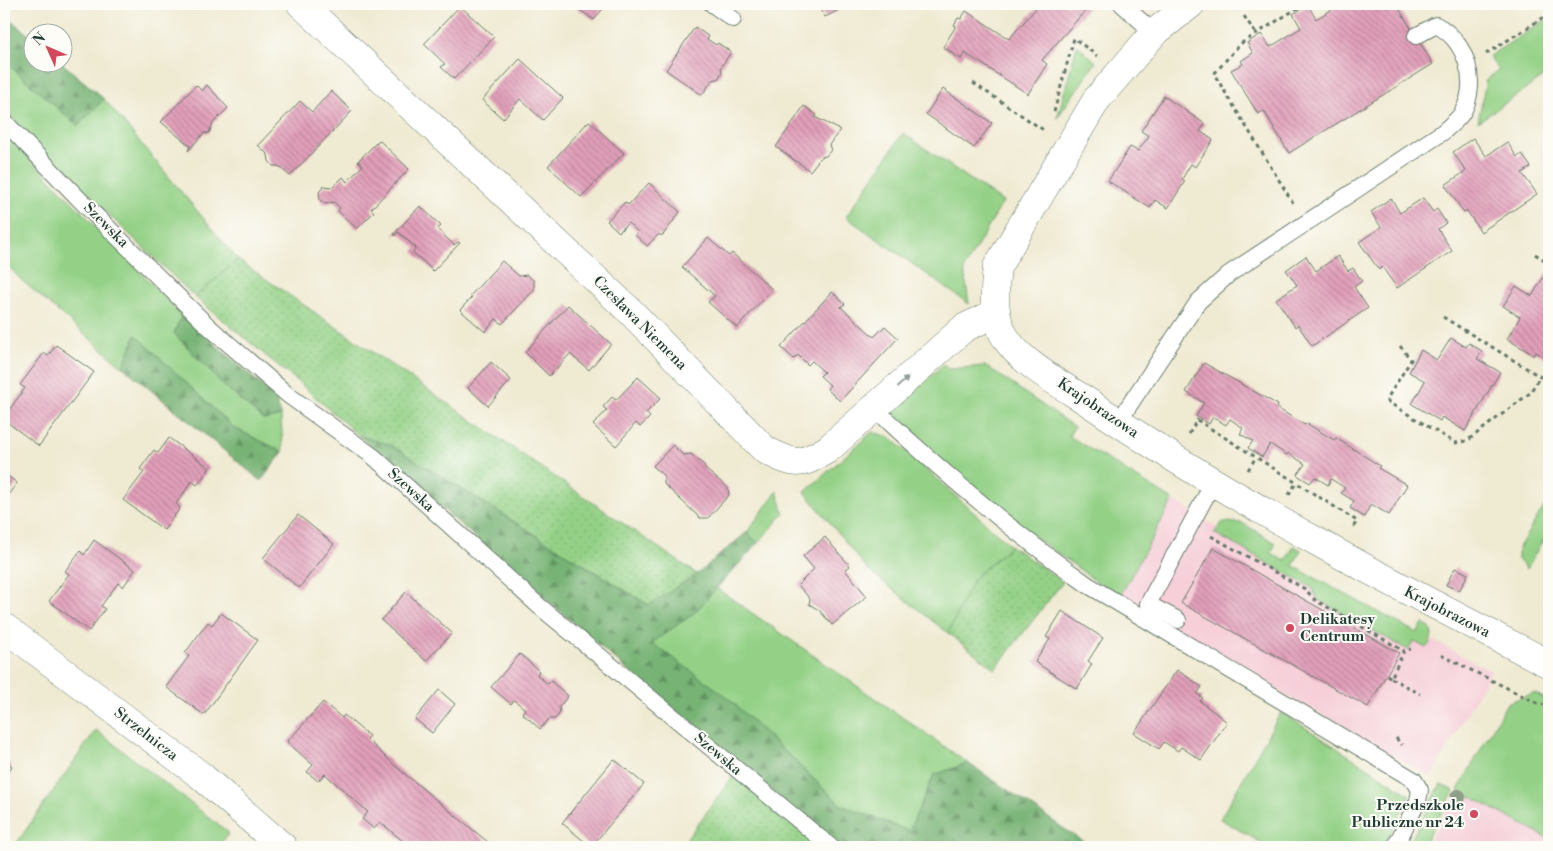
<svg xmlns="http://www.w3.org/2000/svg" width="1553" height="851" font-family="'Libre Bodoni',serif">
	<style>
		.built { fill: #f6cfd9 }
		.green { fill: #94d187; stroke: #5a875e }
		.forest { fill: url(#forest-firs); stroke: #4b7854 }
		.garden { fill: url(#garden-dots); stroke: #5a875e }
		.building { fill: url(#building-back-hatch) }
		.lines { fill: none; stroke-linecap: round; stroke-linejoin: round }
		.lane-casing { stroke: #687a6b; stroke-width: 18 }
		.street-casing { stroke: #687a6b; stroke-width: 29 }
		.secondary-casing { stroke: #687a6b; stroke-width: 29 }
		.path { stroke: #687a6b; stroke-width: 3; stroke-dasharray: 4 4; stroke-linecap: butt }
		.lane { stroke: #fff; stroke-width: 16 }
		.street { stroke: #fff; stroke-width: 28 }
		.secondary { stroke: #fff; stroke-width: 28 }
		.tree { fill: #8d9f87 }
		.oneway { fill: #8f9e9a }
		.poi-dot { fill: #d1495b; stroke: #fdfcf7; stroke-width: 2 }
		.labels { text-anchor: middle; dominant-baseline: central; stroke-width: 4; stroke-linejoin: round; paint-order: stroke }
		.street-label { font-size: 15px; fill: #1f3d34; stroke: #fdfcf7 }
		.poi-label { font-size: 15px; font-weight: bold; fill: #1f3d34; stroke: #fdfcf7; text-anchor: start }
	</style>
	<defs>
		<pattern id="forest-firs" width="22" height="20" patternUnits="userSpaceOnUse" patternTransform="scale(1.25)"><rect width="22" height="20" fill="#77b374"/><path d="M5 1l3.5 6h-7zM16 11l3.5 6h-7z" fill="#619360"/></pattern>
		<pattern id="garden-dots" width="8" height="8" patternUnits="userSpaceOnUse" patternTransform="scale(1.25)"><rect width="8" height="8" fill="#94d187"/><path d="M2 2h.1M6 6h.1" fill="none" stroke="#7fb475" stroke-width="1.8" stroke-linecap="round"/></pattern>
		<pattern id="building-back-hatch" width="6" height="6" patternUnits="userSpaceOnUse" patternTransform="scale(1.25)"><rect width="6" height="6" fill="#e29fba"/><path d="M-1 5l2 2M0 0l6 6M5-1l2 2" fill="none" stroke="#b78398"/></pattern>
	</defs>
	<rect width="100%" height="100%" fill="#fdfcf7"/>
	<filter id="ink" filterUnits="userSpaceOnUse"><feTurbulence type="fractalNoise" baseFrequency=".02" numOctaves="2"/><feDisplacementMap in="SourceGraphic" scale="10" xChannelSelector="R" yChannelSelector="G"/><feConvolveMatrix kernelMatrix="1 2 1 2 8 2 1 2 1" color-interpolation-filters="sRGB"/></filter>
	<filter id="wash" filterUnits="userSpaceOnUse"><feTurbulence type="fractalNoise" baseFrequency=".0096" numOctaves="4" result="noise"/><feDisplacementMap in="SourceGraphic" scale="20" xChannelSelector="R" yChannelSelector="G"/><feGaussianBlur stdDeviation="1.12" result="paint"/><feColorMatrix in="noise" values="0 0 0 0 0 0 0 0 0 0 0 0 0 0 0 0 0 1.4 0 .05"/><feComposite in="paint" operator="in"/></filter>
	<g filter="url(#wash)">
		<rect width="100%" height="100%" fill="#efead2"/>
		<g class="built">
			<path d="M1173 500 1242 543 1426 648 1427 649 1432 640 1491 671 1431 777 1158 623 1119 598Z"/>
			<path d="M1458 790 1549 839V847H1426Z"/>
		</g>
		<g class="green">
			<path d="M1549 18V73L1478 122 1486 80 1499 70 1489 56Z"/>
			<path d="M1077 45 1096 62 1057 118 1060 108Z"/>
			<path d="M4 61 78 125 104 99 238 260 195 297 40 149 4 109Z"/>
			<path d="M4 132 182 315 174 333 224 386 264 420 281 416 283 452 234 428 136 336 123 367 20 279 4 261Z"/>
			<path d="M903 133 1003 202 964 269 969 304 846 217Z"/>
			<path d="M944 364 948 369 986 366 1074 427 1069 436 1173 500 1119 598 994 507 889 413Z"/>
			<path d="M872 432 890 437 1011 546 974 578 948 633 868 570 805 492Z"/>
			<path d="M777 491 784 513 758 543 747 532Z"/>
			<path d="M1549 503V545L1542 541 1527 569 1518 560V549L1543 508Z"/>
			<path d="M1223 522 1242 523 1276 543 1271 553 1285 561 1294 546 1301 550 1293 566 1417 633 1423 623 1430 628 1432 635 1430 643 1426 648 1413 641 1408 650 1318 600 1312 588 1214 533Z"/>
			<path d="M716 588 968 763 934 775 909 832 841 805 726 696 651 643 693 614Z"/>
			<path d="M1534 693 1549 701V839L1458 790 1507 703Z"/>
			<path d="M1281 712 1410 795 1383 847H1269L1220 819Z"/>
			<path d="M96 730 229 833 218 847H14Z"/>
			<path d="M1441 784 1454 791 1422 847H1407Z"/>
		</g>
		<g class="forest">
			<path d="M4 14 32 38V62L62 63 104 99 78 126 4 61Z"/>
			<path d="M182 315 275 397 281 416 264 420 224 386 174 333Z"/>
			<path d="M136 335 234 428 283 452 261 481 123 367Z"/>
			<path d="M358 435 391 445 648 605 697 574 747 532 758 543 693 614 652 643 726 696 841 805 909 831 934 775 968 763 1091 847H839L642 683Z"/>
		</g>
		<g class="garden">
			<path d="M238 260 697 574 649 605 391 445 358 435 303 386 195 297Z"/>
			<path d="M1011 546 1063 582 995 669 948 633 974 578Z"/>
			<path d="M733 776 821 847H681Z"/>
		</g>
		<g id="blocks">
			<g class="building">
				<path d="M571 4H609V5L605 6 594 20Z"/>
				<path d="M816 4H851L825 17Z"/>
				<path d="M1040 4H1091L1042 60 1047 64 1028 94 965 53 961 59 943 47 956 26 954 25 958 18 961 19 966 11 1009 39Z"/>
				<path d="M1341 4H1396L1433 64 1289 153 1264 111 1258 114 1231 70 1243 64 1241 61 1253 53 1247 43 1261 34 1270 47 1301 28 1293 14 1308 5 1316 19Z"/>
				<path d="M460 6 494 37 454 79 441 67 445 64 424 44Z"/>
				<path d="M695 27 709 37 707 39 716 45 718 43 731 52 721 67 722 72 718 79 712 80 702 95 666 70Z"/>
				<path d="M520 59 563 98 543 120 520 99 503 119 482 100Z"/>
				<path d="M196 85 202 91 207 85 228 108 213 123 209 133H204L188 151 190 146 161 122Z"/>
				<path d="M943 89 992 123 974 148 926 114Z"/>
				<path d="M331 91 352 111 290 176 279 166H273L269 161 268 155 258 145 300 101 312 112Z"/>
				<path d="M1164 96 1205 124 1200 131 1213 140 1195 167 1191 164 1182 179 1185 181 1168 208 1155 200 1150 208 1108 181 1130 147 1138 151 1149 136 1141 131Z"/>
				<path d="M804 106 817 115 815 117 840 130 829 145 831 150 826 156 821 157 810 171 776 147Z"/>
				<path d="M589 121 624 153 581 197 548 166Z"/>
				<path d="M1473 138 1486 156 1507 142 1517 157 1522 154 1531 167 1522 173 1537 194 1481 232 1467 211 1464 213 1445 185 1466 171 1453 152Z"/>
				<path d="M379 140 409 169 371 209 374 212 357 229 338 211 340 208 334 202 325 204 320 200 319 192 324 186 333 187 343 177 347 182 363 165 358 161Z"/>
				<path d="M649 183 680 212 663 235H658L647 246 635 235 638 232 628 223 619 232 607 221 625 202 628 205Z"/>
				<path d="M1391 198 1400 213 1423 198 1433 212 1437 209 1446 223 1438 229 1452 251 1397 288 1382 267 1379 270 1359 242 1381 227 1371 212Z"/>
				<path d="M420 206 441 226 437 229 454 245 458 242 460 243 433 271 413 252 416 248 398 232 395 236 394 234Z"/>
				<path d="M708 238 729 256 732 253 772 289 737 328 708 302 715 296 682 267Z"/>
				<path d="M1306 256 1316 271 1338 256 1348 271 1353 268 1362 281 1354 287 1368 308 1312 346 1298 325 1295 327 1276 299 1297 285 1286 270Z"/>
				<path d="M502 261 519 276 527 275 534 281V290L502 324 496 319 485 332 460 310 472 297 470 296Z"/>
				<path d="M1546 273 1549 275V360L1536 352 1534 355 1507 339 1520 317 1503 306 1516 286 1532 296Z"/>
				<path d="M832 292 845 304 841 307 874 337 885 326 898 338 840 401 827 389 830 385 820 376 824 372 812 361 808 365 798 355 794 359 781 347Z"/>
				<path d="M568 305 611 344 589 370 570 354 549 376 525 352Z"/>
				<path d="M1451 338 1466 347 1469 343 1482 351 1477 359 1500 372 1465 431 1442 417 1440 421 1412 404 1425 381 1409 372 1421 350 1437 360Z"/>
				<path d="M56 345 94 372 39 446 4 420V417L25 388 20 385 44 353 48 356Z"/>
				<path d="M491 362 511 380 488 406 468 388Z"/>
				<path d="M1204 363 1278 405 1277 408 1305 425 1306 423 1334 440 1336 438 1380 466 1378 468 1407 485 1389 515 1371 504 1364 517 1350 508 1354 501 1341 493 1345 488 1331 479 1328 485 1315 477 1310 483 1297 475 1305 464 1288 453 1287 455 1270 444 1262 457 1248 448 1253 441 1240 434 1243 428 1230 419 1226 425 1213 417 1209 424 1196 416 1204 403 1186 392Z"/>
				<path d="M638 377 661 398 646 413 650 417 640 427 636 423 616 446 593 425 607 410 603 407 612 397 616 400Z"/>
				<path d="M169 438 210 468 197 485 192 481 176 504 180 508 164 530 123 500 144 472 140 469 154 450 158 453Z"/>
				<path d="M673 445 683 455 691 454 705 466 704 468 728 488 729 495 708 518H700L664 484V476L653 466Z"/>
				<path d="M4 473 17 483 5 499 4 498Z"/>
				<path d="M298 515 334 544 299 588 263 558Z"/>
				<path d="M825 537 850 566 845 570 867 596 832 625 819 610 809 604 810 599 798 585 814 569 803 556Z"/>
				<path d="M94 540 135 570 123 587 118 583 101 606 105 609 89 631 49 601 69 574 65 571 80 551 84 555Z"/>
				<path d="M1213 548 1399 653 1368 707 1181 603Z"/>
				<path d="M1455 568 1468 574 1459 591 1446 585Z"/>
				<path d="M406 592 452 633 426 661 381 620Z"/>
				<path d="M1062 611 1103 638 1088 661 1092 664 1077 689 1035 662 1050 639 1046 637Z"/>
				<path d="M221 613 258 640 204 715 166 687 189 656 185 653 208 622 212 625Z"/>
				<path d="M520 654 539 671 537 675 548 684 551 681 568 696 559 707 560 713 555 719H549L540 729 522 713 525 709 514 700 511 704 491 687Z"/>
				<path d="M1177 670 1202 687 1197 694 1203 698 1200 701 1227 722 1201 760 1181 747 1178 751 1164 742 1159 749 1134 733Z"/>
				<path d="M439 690 455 704 432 733 415 719Z"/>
				<path d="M323 702 342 718 344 715 369 736 367 739 394 765 494 847H410L380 822 374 829 362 819 368 812 325 774 318 781 307 772 313 765 287 742Z"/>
				<path d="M614 759 644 784 591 847 562 823Z"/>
				<path d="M4 760 12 766 4 778Z"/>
			</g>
		</g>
	</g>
	<g filter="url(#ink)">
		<use href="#blocks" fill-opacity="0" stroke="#687a6b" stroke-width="1"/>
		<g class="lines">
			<g class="lane-casing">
				<g id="lane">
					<path d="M712 4 733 19"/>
					<path d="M1122 4 1154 33"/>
					<path d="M4 121 81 201 208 326 288 395 374 457 539 606 831 847"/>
					<path d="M874 408C942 472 1012 532 1088 585L1414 780 1420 790 1418 801 1395 847"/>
					<path d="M1120 423 1128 407 1198 302 1229 274 1443 132C1449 126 1458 120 1462 113 1480 83 1466 40 1436 25L1416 36"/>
					<path d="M1178 620 1148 604 1213 483"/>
				</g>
			</g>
			<g class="street-casing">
				<g id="street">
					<path d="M301 4 632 313 765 450C796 465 798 467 828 449L964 328 996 313"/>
					<path d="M1191 4 1154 33 1097 99 997 267C994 292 992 318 1007 340 1023 365 1071 390 1097 408 1240 505 1395 585 1549 664"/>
				</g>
			</g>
			<g class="secondary-casing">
				<path id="secondary" d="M4 627 200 775 283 847"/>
			</g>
			<g class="path">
				<path d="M1244 16 1256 34"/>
				<path d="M1486 54 1549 14"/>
				<path d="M973 83 1045 131"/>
				<path d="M1054 112 1074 38 1097 56"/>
				<path d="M1293 203 1214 74 1240 44 1304 4"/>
				<path d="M1535 254 1549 263"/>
				<path d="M1443 317 1549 382"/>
				<path d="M1400 346 1411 360 1388 397V402L1455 443 1467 441 1530 393 1540 376"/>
				<path d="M1189 434 1197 420 1357 521 1352 529"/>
				<path d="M1248 470 1256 457"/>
				<path d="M1289 495 1296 483"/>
				<path d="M1211 536 1305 589 1315 600 1404 651"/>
				<path d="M1441 655 1537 703 1549 706"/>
				<path d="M1387 675 1391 678 1404 651 1411 649"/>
				<path d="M1391 678 1420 694"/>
				<path d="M1396 738 1402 745"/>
			</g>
			<use href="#lane" class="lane"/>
			<use href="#street" class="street"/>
			<use href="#secondary" class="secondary"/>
		</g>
		<circle class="tree" cx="1458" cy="797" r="8"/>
		<defs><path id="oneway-solid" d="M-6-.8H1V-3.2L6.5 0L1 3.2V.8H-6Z" transform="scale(1.25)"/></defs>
		<use class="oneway" href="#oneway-solid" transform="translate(903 382) rotate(-42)"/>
	</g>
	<g class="poi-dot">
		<circle cx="1290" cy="628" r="5"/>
		<circle cx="1474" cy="814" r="5"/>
	</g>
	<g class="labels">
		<g class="street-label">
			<text transform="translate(106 225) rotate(45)">Szewska</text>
			<text transform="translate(640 323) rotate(45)">Czesława Niemena</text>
			<text transform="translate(1098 408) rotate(34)">Krajobrazowa</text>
			<text transform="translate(411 490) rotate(42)">Szewska</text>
			<text transform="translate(1447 612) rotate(27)">Krajobrazowa</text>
			<text transform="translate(146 734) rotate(38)">Strzelnicza</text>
			<text transform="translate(718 754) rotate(40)">Szewska</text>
		</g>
		<g class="poi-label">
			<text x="1300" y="619">Delikatesy<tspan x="1300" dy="17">Centrum</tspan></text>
			<text x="1464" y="805" text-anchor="end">Przedszkole<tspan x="1464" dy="17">Publiczne nr 24</tspan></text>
		</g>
	</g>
	<rect width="1553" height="851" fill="none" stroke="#fdfcf7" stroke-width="20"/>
	<g transform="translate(48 48) rotate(315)"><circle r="24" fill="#fdfcf7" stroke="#a4b0a9"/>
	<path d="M0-4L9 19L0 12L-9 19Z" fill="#d1495b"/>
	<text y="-8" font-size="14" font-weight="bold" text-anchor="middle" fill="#1f3d34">N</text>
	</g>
</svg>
